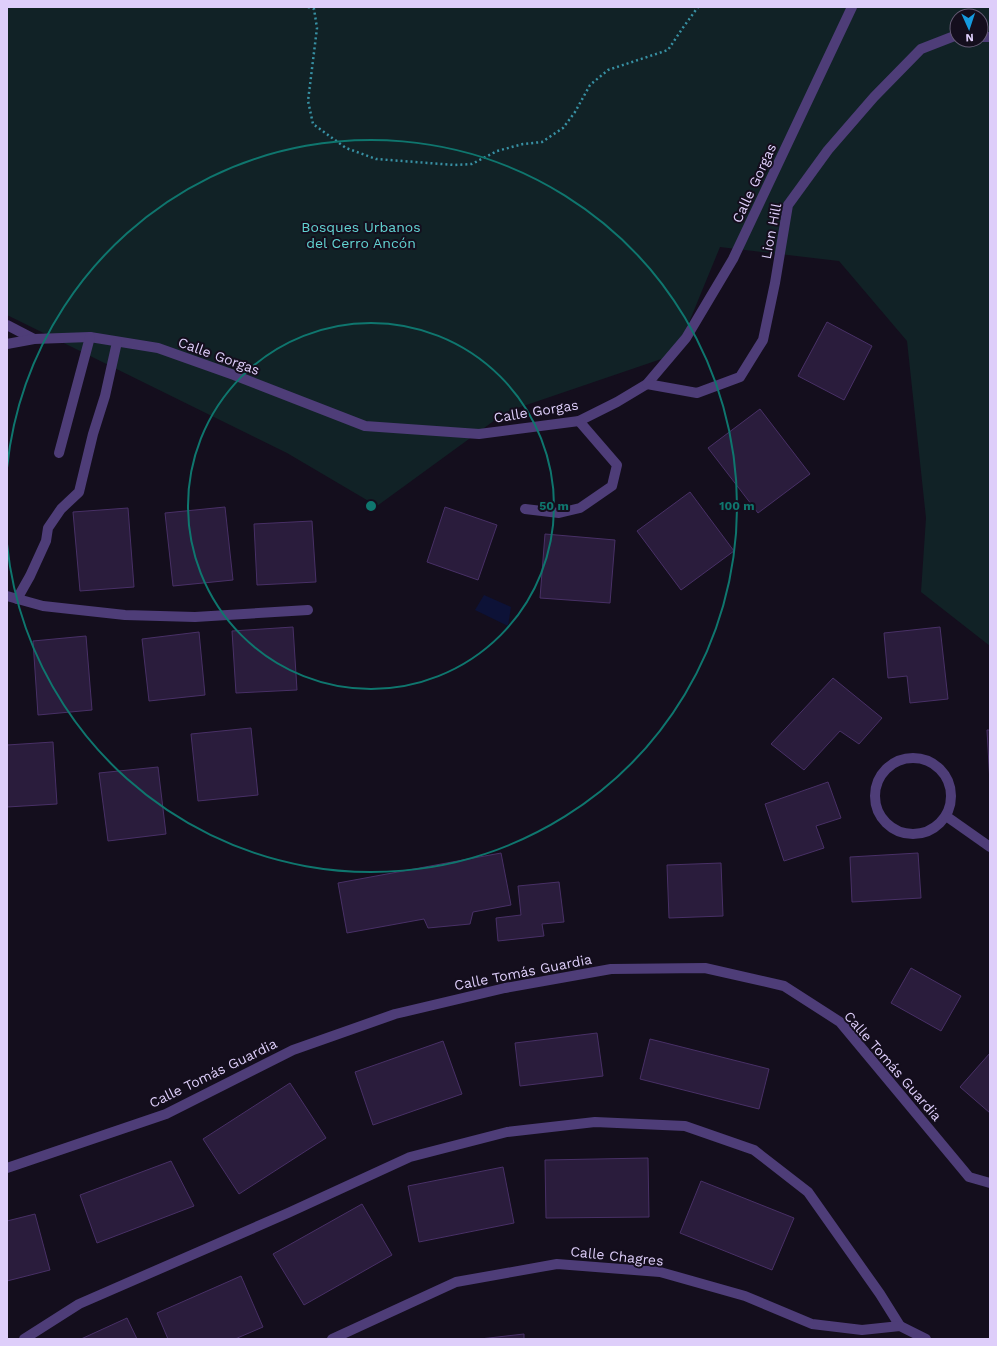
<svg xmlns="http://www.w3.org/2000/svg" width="997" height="1346" font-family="'Work Sans',sans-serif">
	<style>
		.green { fill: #112226; fill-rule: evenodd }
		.water { fill: #0d1237 }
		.building { fill: #2a1c3c; stroke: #483066 }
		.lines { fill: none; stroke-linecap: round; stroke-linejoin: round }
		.path { stroke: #3891a4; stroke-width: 2.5; stroke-dasharray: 2 3; stroke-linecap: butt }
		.minor { stroke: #4e3d78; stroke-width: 10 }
		.ring { fill: none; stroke: #0f766e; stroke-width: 2 }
		.labels { text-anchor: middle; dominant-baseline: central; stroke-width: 4; stroke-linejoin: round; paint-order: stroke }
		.street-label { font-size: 14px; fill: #decefa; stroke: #140e1d }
		.park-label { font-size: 14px; fill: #62d3d2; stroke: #140e1d }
		.centre { fill: #0f766e; stroke: #140e1d; stroke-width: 2 }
		.ring-label { font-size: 12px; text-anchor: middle; font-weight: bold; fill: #0f766e; stroke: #140e1d; stroke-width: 4; stroke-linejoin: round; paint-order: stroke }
	</style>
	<rect width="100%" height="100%" fill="#140e1d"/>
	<path class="green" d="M7 7H990V646L921 592 926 518 907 341 839 261 720 247 676 354 506 412 377 506 287 453 7 315ZM957 16H981V40H957Z"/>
	<path class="water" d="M484 595 511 607 508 626 475 610Z"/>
	<g class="building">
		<path d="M827 322 872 346 844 400 798 376Z"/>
		<path d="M760 409 810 474 758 513 708 448Z"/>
		<path d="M690 492 734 551 681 590 637 531Z"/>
		<path d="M225 507 233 580 173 586 165 513Z"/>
		<path d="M445 507 497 525 478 580 427 562Z"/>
		<path d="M128 508 134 587 80 591 73 512Z"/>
		<path d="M312 521 316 582 257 585 254 524Z"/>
		<path d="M545 534 615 540 610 603 540 598Z"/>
		<path d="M293 627 297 690 236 693 232 631Z"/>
		<path d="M940 627 948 699 910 703 907 676 888 678 884 633Z"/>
		<path d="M199 632 205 695 149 701 142 639Z"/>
		<path d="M86 636 92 710 38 715 33 641Z"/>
		<path d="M833 678 882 718 859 744 840 731 804 770 771 744Z"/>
		<path d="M251 728 258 795 198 801 191 734Z"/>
		<path d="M987 730H990V783Z"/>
		<path d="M53 742 57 804 7 807V745Z"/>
		<path d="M158 767 166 834 108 841 99 773Z"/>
		<path d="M828 782 841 818 816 826 824 848 784 861 765 804Z"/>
		<path d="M501 853 511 905 473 912 470 924 428 928 424 919 347 933 338 883Z"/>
		<path d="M918 853 921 898 852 902 850 857Z"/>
		<path d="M721 863 723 916 669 918 667 865Z"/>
		<path d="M559 882 564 922 542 924 544 936 498 941 496 918 521 915 518 886Z"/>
		<path d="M911 968 961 996 941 1031 891 1003Z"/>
		<path d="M597 1033 603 1076 520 1086 515 1043Z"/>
		<path d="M650 1039 769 1069 759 1109 640 1079Z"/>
		<path d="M443 1041 462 1094 373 1125 355 1072Z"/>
		<path d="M990 1053V1113L960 1087Z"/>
		<path d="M290 1083 326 1138 239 1194 203 1139Z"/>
		<path d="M648 1158 649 1217 546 1218 545 1160Z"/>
		<path d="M171 1161 194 1206 97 1243 80 1195Z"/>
		<path d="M503 1167 514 1223 419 1242 408 1186Z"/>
		<path d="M701 1181 794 1218 772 1270 680 1233Z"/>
		<path d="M362 1204 392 1255 304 1305 273 1254Z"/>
		<path d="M35 1214 50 1270 7 1281V1221Z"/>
		<path d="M241 1276 263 1327 235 1339H168L157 1313Z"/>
		<path d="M127 1318 137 1339H81Z"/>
		<path d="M524 1334V1339H480Z"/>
	</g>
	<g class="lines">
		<path class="path" d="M308 7 314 9 317 28 308 101 313 124 346 148 376 159 455 165 472 164 497 151 523 144 542 142 563 128 575 112 590 85 608 70 668 50 682 29 698 7"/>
		<g class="minor">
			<path d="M981 37H990"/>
			<path d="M7 325 34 339"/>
			<path d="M7 344 34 339 90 337 158 348 234 375 365 426 479 434 579 421 617 402 647 384 686 338 733 259 852 7"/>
			<path d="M647 384 697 393 740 377 763 340 775 283 788 205 828 150 874 97 921 49 957 35"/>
			<path d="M59 453 90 337"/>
			<path d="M525 509 559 513 580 508 612 486 617 465 579 421"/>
			<path d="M7 596 43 606 125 615 195 617 308 610"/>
			<path d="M17 599 30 576 46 541 48 528 61 509 79 492 93 434 105 396 117 342"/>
			<circle cx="913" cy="796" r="38"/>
			<path d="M946 816 990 847"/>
			<path d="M7 1168 166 1114 293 1050 395 1014 505 988 611 969 705 968 784 986 840 1022 969 1177 990 1183"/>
			<path d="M24 1339 79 1304 288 1213 410 1157 507 1132 595 1122 685 1126 754 1150 808 1192 880 1294 900 1326"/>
			<path d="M332 1339 456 1282 557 1264 660 1272 745 1296 812 1324 862 1330 900 1326 926 1339"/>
		</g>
	</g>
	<g class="ring">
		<circle cx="371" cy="506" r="183"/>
		<path d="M7 468A366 366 0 1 1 7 544"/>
	</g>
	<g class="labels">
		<g class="street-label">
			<text transform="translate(754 183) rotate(-65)">Calle Gorgas</text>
			<text transform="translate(771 231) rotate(-79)">Lion Hill</text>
			<text transform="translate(219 356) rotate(20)">Calle Gorgas</text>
			<text transform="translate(536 411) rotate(-9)">Calle Gorgas</text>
			<text transform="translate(523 972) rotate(-11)">Calle Tomás Guardia</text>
			<text transform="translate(893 1066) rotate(49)">Calle Tomás Guardia</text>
			<text transform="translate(213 1073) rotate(-26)">Calle Tomás Guardia</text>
			<text transform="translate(617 1256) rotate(6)">Calle Chagres</text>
		</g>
		<g class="park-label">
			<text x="361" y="227">Bosques Urbanos<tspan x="361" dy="16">del Cerro Ancón</tspan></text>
		</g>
	</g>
	<circle cx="371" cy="506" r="6" class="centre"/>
	<g class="ring-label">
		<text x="554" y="510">50 m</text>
		<text x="737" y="510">100 m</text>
	</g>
	<rect width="997" height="1346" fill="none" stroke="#decefa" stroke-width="16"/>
	<g transform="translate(969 28) rotate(177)"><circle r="19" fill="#140e1d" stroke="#655b75"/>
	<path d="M0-3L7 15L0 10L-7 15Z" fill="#159adf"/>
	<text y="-6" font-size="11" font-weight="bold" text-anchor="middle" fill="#decefa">N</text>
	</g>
</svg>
